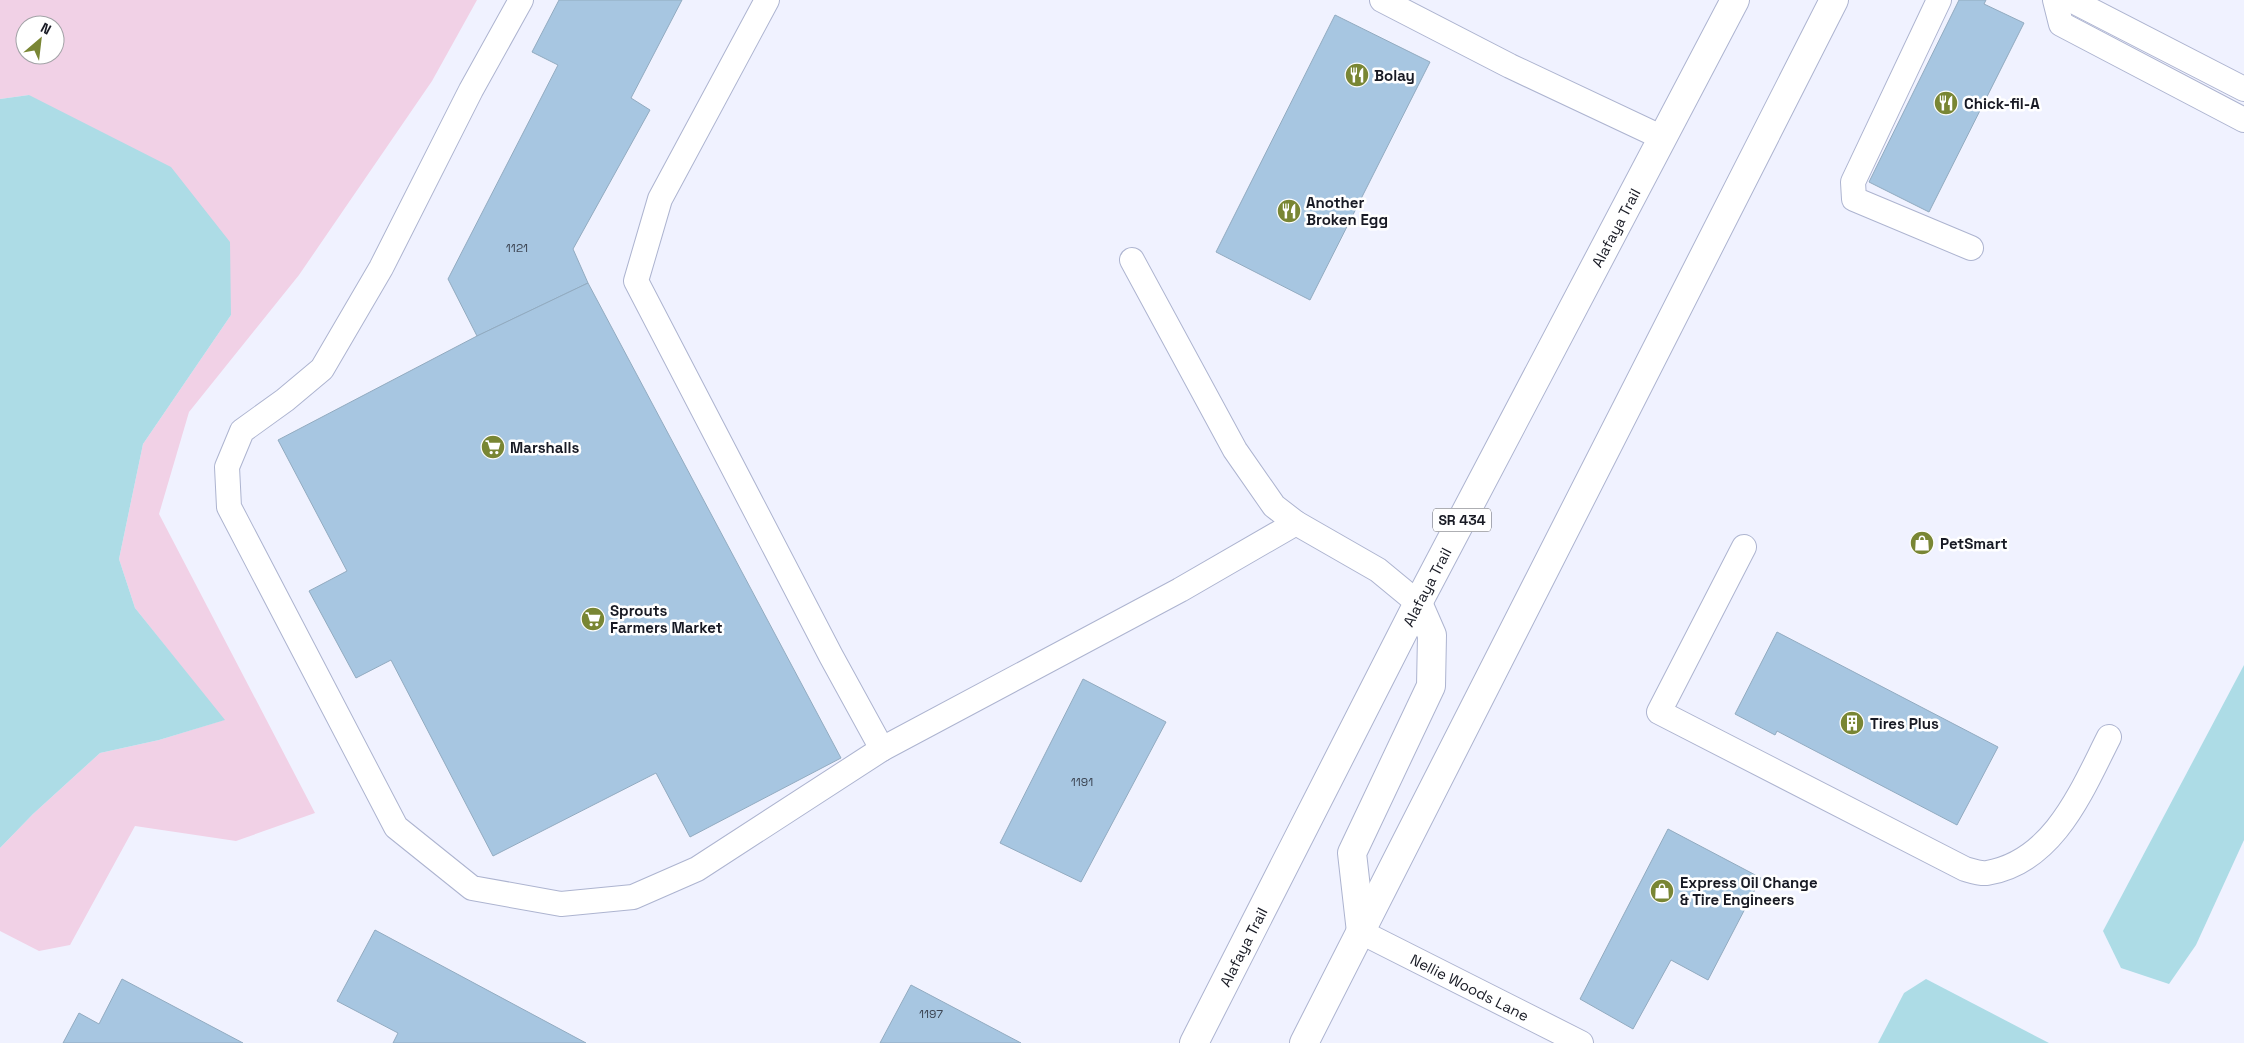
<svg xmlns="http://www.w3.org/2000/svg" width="2244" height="1043" font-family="'Space Grotesk',sans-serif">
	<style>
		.green { fill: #f1d1e6; fill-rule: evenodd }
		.water { fill: #addce6 }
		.building { fill: #a7c6e1; stroke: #92abc0 }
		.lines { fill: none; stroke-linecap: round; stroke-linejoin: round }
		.lane-casing { stroke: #adb4d0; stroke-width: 26 }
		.primary-casing { stroke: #adb4d0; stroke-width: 30 }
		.lane { stroke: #fff; stroke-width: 24 }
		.primary { stroke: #fff; stroke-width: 28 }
		.labels { text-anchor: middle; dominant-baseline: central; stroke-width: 5; stroke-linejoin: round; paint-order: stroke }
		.number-label { font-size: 12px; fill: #3c4553 }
		.shield { fill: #fff; stroke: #5d5f66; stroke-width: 1 }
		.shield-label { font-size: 14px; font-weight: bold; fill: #181a24 }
		.poi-label { font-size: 15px; font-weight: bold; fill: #181a24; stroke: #fff; text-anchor: start }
		.street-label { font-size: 15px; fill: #181a24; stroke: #fff }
	</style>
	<rect width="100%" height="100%" fill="#f0f2ff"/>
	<path class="green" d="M0 0H477L432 81 299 275 189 412 159 514 315 813 236 841 135 826 70 945 39 951 0 931V848L33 814 100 753 159 740 224 720 135 608 119 559 143 444 231 315 29 95 0 99ZM25 25H55V55H25Z"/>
	<g class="water">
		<path d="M29 95 171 167 230 242 231 315 143 444 119 559 135 608 225 720 159 740 100 753 33 814 0 848V99Z"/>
		<path d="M2244 665V840L2196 945 2169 984 2121 968 2103 931Z"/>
		<path d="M1926 979 2049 1043H1878L1904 993Z"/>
	</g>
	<g class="building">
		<path d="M559 0H682L631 98 650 110 573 249 588 283 477 336 448 279 558 65 532 52Z"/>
		<path d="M1959 0H1986L1984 4 2024 23 1929 212 1869 182Z"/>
		<path d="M1335 15 1430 62 1310 300 1216 252Z"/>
		<path d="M588 283 841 758 690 837 656 773 493 856 391 660 356 678 309 591 347 571 278 440 477 336Z"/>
		<path d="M1777 632 1998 747 1957 825 1777 731 1775 735 1735 714Z"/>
		<path d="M1083 679 1166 722 1081 882 1000 843Z"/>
		<path d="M1668 829 1761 878 1708 980 1671 960 1633 1029 1580 999Z"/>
		<path d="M375 930 586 1043H393L398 1033 337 1001Z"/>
		<path d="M122 979 243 1043H63L79 1013 99 1024Z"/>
		<path d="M911 985 1021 1043H880Z"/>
	</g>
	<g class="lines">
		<g class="lane-casing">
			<g id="lane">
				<path d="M521 0 471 90 381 268 322 369 285 400 242 431 227 467 229 507 396 827 472 888 561 904 633 897 697 869 882 749"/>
				<path d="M767 0 660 199 636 281 831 656 882 749 1180 590 1296 523 1274 506 1235 450 1132 260"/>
				<path d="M1382 0 1510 66 1663 138"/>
				<path d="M1939 0 1853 182 1854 199 1971 248"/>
				<path d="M2055 0 2061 24 2244 120"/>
				<path d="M2071 0 2244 89"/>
				<path d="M1296 523 1378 570 1418 603"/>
				<path d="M1744 547 1659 712 1965 869C1972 871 1981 874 1987 873 2054 862 2082 790 2109 737"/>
				<path id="s1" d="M1361 932 1581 1043"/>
			</g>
		</g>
		<g class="primary-casing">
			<g id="primary">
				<path d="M1361 932 1352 853 1431 686 1432 635 1418 603"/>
				<path id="s2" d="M1194 1043 1418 603 1735 0"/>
				<path d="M1304 1043 1834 0"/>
			</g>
		</g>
		<use href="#lane" class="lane"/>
		<use href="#primary" class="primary"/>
	</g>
	<defs>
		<g id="restaurant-disc" transform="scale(1.25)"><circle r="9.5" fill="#798634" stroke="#fff"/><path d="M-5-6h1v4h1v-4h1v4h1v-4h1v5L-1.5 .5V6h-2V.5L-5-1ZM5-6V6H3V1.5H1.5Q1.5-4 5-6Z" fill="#fff"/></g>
		<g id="supermarket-disc" transform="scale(1.25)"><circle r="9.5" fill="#798634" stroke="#fff"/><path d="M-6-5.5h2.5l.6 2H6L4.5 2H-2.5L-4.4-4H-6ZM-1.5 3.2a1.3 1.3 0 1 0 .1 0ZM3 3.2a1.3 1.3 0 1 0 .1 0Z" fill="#fff"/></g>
		<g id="shop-disc" transform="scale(1.25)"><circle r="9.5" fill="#798634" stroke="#fff"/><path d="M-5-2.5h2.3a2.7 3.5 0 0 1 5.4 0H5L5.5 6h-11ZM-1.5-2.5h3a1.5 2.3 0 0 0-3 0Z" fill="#fff"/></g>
		<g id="building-disc" transform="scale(1.25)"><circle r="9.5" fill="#798634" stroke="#fff"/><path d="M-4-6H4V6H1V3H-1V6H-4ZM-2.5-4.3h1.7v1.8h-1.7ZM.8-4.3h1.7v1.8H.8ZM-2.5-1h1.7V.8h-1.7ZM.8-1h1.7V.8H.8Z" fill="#fff"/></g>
	</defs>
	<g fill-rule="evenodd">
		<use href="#restaurant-disc" x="1357" y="75"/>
		<use href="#restaurant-disc" x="1946" y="103"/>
		<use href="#restaurant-disc" x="1289" y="211"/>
		<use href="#supermarket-disc" x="493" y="447"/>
		<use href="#shop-disc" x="1922" y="543"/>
		<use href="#supermarket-disc" x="593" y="619"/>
		<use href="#building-disc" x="1852" y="723"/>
		<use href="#shop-disc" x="1662" y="891"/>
	</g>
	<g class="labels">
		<g class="number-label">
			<text x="517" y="248">1121</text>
			<text x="1082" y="782">1191</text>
			<text x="931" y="1014">1197</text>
		</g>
		<rect class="shield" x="1433" y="508.5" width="58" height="23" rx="4"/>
		<g class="shield-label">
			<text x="1462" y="520">SR 434</text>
		</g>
		<g class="poi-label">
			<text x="1374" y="75">Bolay</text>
			<text x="1964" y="103">Chick-fil-A</text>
			<text x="1306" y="202">Another<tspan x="1306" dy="17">Broken Egg</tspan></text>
			<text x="510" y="447">Marshalls</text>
			<text x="1940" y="543">PetSmart</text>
			<text x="610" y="610">Sprouts<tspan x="610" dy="17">Farmers Market</tspan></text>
			<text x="1870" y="723">Tires Plus</text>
			<text x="1680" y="882">Express Oil Change<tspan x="1680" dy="17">&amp; Tire Engineers</tspan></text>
		</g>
		<g class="street-label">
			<text stroke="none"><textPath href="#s2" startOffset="918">Alafaya Trail</textPath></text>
			<text stroke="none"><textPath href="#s2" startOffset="512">Alafaya Trail</textPath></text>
			<text stroke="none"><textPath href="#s2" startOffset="108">Alafaya Trail</textPath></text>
			<text stroke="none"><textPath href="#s1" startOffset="122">Nellie Woods Lane</textPath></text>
		</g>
	</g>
	<g transform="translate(40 40) rotate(28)"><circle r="24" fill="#ffffff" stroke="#a3a3a7"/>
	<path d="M0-4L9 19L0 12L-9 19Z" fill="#798634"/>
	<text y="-8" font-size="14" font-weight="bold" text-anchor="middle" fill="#181a24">N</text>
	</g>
</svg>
